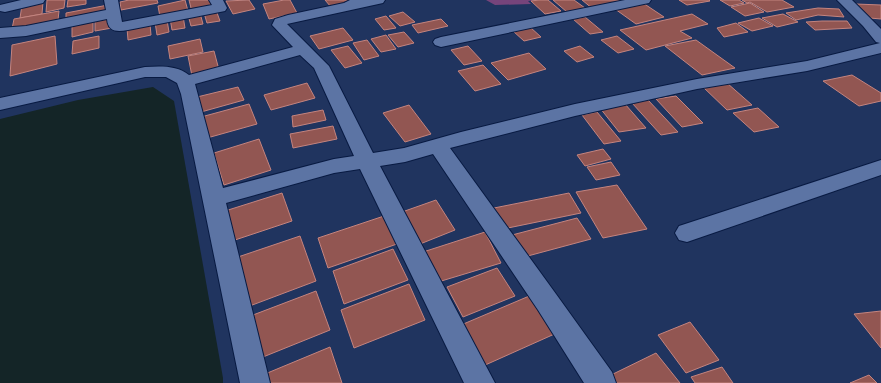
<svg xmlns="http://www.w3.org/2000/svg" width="881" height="383" font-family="'Open Sans',sans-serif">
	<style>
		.green { fill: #76447b }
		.water { fill: #142527 }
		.building { fill: #925652; stroke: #c4847f }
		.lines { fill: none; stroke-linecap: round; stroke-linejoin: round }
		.minor-casing { stroke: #081a42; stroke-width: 2 }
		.minor { fill: #5c74a4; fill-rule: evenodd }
	</style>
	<rect width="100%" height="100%" fill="#20345f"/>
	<path class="green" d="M486 0H539L528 1 531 4 495 5Z"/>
	<path class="water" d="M153 87 174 101 223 378V383H0V119L78 100Z"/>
	<g class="building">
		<path d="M47 0H65L64 8 46 12Z"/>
		<path d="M68 0H86V4L67 7Z"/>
		<path d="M129 0H157L158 3 121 10 120 2Z"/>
		<path d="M185 0 188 11 160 17 158 6Z"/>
		<path d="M189 0H213L215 8 192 12Z"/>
		<path d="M249 0 255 9 233 14 226 1Z"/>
		<path d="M284 0H290L297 13 269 19 263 4Z"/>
		<path d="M325 0H351L353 2 331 7Z"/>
		<path d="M539 0H548L561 11 545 14 531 1Z"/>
		<path d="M553 0H574L585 8 567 12Z"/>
		<path d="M582 0H637L593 9Z"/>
		<path d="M679 0H709L710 1 687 5Z"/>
		<path d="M720 0H739L744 3 730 6Z"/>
		<path d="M742 0H782L794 7 767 12 750 2 747 3Z"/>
		<path d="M43 2 42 14 20 18 22 5Z"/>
		<path d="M643 3 664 17 636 24 615 9Z"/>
		<path d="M750 3 764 12 745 16 731 7Z"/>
		<path d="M856 4 881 5V19L870 18Z"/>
		<path d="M108 5V13L66 21V13Z"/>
		<path d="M818 8 839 9 844 17 818 15 796 20 786 13Z"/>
		<path d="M216 10 220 21 207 23 204 13Z"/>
		<path d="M59 11 58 20 12 29 14 19Z"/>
		<path d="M403 12 415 22 400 26 389 16Z"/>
		<path d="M200 13 203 24 191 26 188 15Z"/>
		<path d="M692 14 708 24 680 31 692 38 646 50 620 30Z"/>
		<path d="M783 14 798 22 777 27 762 18Z"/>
		<path d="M183 16 185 28 172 30 170 18Z"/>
		<path d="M386 16 396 28 384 30 375 19Z"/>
		<path d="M111 17 112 28 95 31V20Z"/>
		<path d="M585 17 603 32 590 34 573 19Z"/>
		<path d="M759 18 773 26 752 31 738 23Z"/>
		<path d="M93 19V32L72 37V23Z"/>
		<path d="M441 19 448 26 418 33 412 25Z"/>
		<path d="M167 20 169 32 157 35 155 22Z"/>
		<path d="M822 21H847L852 28 815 30 806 22Z"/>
		<path d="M736 23 748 32 724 37 717 28Z"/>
		<path d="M150 24 151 35 128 40 127 28Z"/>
		<path d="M530 27 541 37 524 41 513 31Z"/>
		<path d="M343 28 353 40 319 49 310 36Z"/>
		<path d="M404 32 414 43 398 47 388 35Z"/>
		<path d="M386 35 396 49 381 52 371 39Z"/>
		<path d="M55 36 57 64 10 76 12 45Z"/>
		<path d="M99 36V48L72 54 73 41Z"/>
		<path d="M617 36 634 49 618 53 601 40Z"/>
		<path d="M200 39 203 52 170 59 168 46Z"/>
		<path d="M367 40 379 56 364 60 353 43Z"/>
		<path d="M696 40 735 68 702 75 665 46Z"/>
		<path d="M348 46 362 63 345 68 331 50Z"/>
		<path d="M468 46 482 61 464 65 451 50Z"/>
		<path d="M580 46 594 57 577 62 564 51Z"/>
		<path d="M214 51 219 70 192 76 188 56Z"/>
		<path d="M529 53 546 69 508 80 491 63Z"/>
		<path d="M483 65 501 84 475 91 458 71Z"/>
		<path d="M852 75 881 93V101L859 106 823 81Z"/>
		<path d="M307 83 315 98 271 110 264 95Z"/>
		<path d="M727 83 752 105 727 110 703 87Z"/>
		<path d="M238 87 244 100 201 112 197 97Z"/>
		<path d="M676 96 703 123 682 127 656 99Z"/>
		<path d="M648 100 678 132 661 135 632 103Z"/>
		<path d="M249 104 257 124 207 138 201 117Z"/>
		<path d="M625 104 646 128 619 132 600 108Z"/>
		<path d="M409 105 431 134 405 142 383 113Z"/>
		<path d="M758 108 779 127 754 132 733 113Z"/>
		<path d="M323 110 326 120 293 127 292 116Z"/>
		<path d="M597 112 621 141 604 144 582 115Z"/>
		<path d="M333 126 337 139 293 148 290 134Z"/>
		<path d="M259 139 271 170 224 185 214 153Z"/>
		<path d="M603 149 611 159 585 166 577 155Z"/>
		<path d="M611 162 620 175 596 180 587 167Z"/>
		<path d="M617 185 647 229 603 238 576 192Z"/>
		<path d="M282 193 292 221 232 241 225 211Z"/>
		<path d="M569 193 581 213 503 229 494 208Z"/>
		<path d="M436 200 455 230 420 244 402 212Z"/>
		<path d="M384 216 397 244 328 268 318 238Z"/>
		<path d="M577 218 591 239 524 257 512 235Z"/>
		<path d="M485 232 501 263 438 282 423 252Z"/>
		<path d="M300 236 316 281 247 307 235 258Z"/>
		<path d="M393 249 408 280 344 304 333 271Z"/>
		<path d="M497 268 515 296 463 317 447 287Z"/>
		<path d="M409 284 425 320 354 348 341 310Z"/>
		<path d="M316 291 330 330 263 357 253 315Z"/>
		<path d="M534 294 559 332 483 366 461 325Z"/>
		<path d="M881 311V348L854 314Z"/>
		<path d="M690 322 719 360 686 373 658 335Z"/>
		<path d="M330 347 342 383H267L265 374Z"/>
		<path d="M656 353 680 383H614L609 376Z"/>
		<path d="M722 367 733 383H695L691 377Z"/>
		<path d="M869 375 877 383H850Z"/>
	</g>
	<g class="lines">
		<g class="minor-casing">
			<g id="minor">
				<path d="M21 0H45L43 3 5 12 0 11V5Z"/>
				<path d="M104 0H118L122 22 212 5 209 0H223L227 8 225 11 220 12 128 30C117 32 108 32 107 19L26 36 0 38V28L26 26 106 10Z"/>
				<path d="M350 0H385L383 3 287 24 329 66 373 153 404 148 461 132 575 104 697 79 807 61 880 43 876 42 863 26 837 0H852L881 29V53L807 71 697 89 575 116 450 148 556 294 612 372 616 383H584L538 310 433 154 405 162 380 166 495 383H464L360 169 334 173 226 203 270 383H240L181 94 177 83 166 77H145L0 110V98L145 67C160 66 177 65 189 75L293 47 272 25 275 19 288 15 344 3ZM300 55 314 68 354 156 334 159 223 188 195 84Z"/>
				<path d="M625 0H651L649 3 644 4 441 47 435 45 433 42 435 39 441 37Z"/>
				<path d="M881 160V175L687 242 679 240 675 233 679 226Z"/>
			</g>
		</g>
		<use href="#minor" class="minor"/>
	</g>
</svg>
